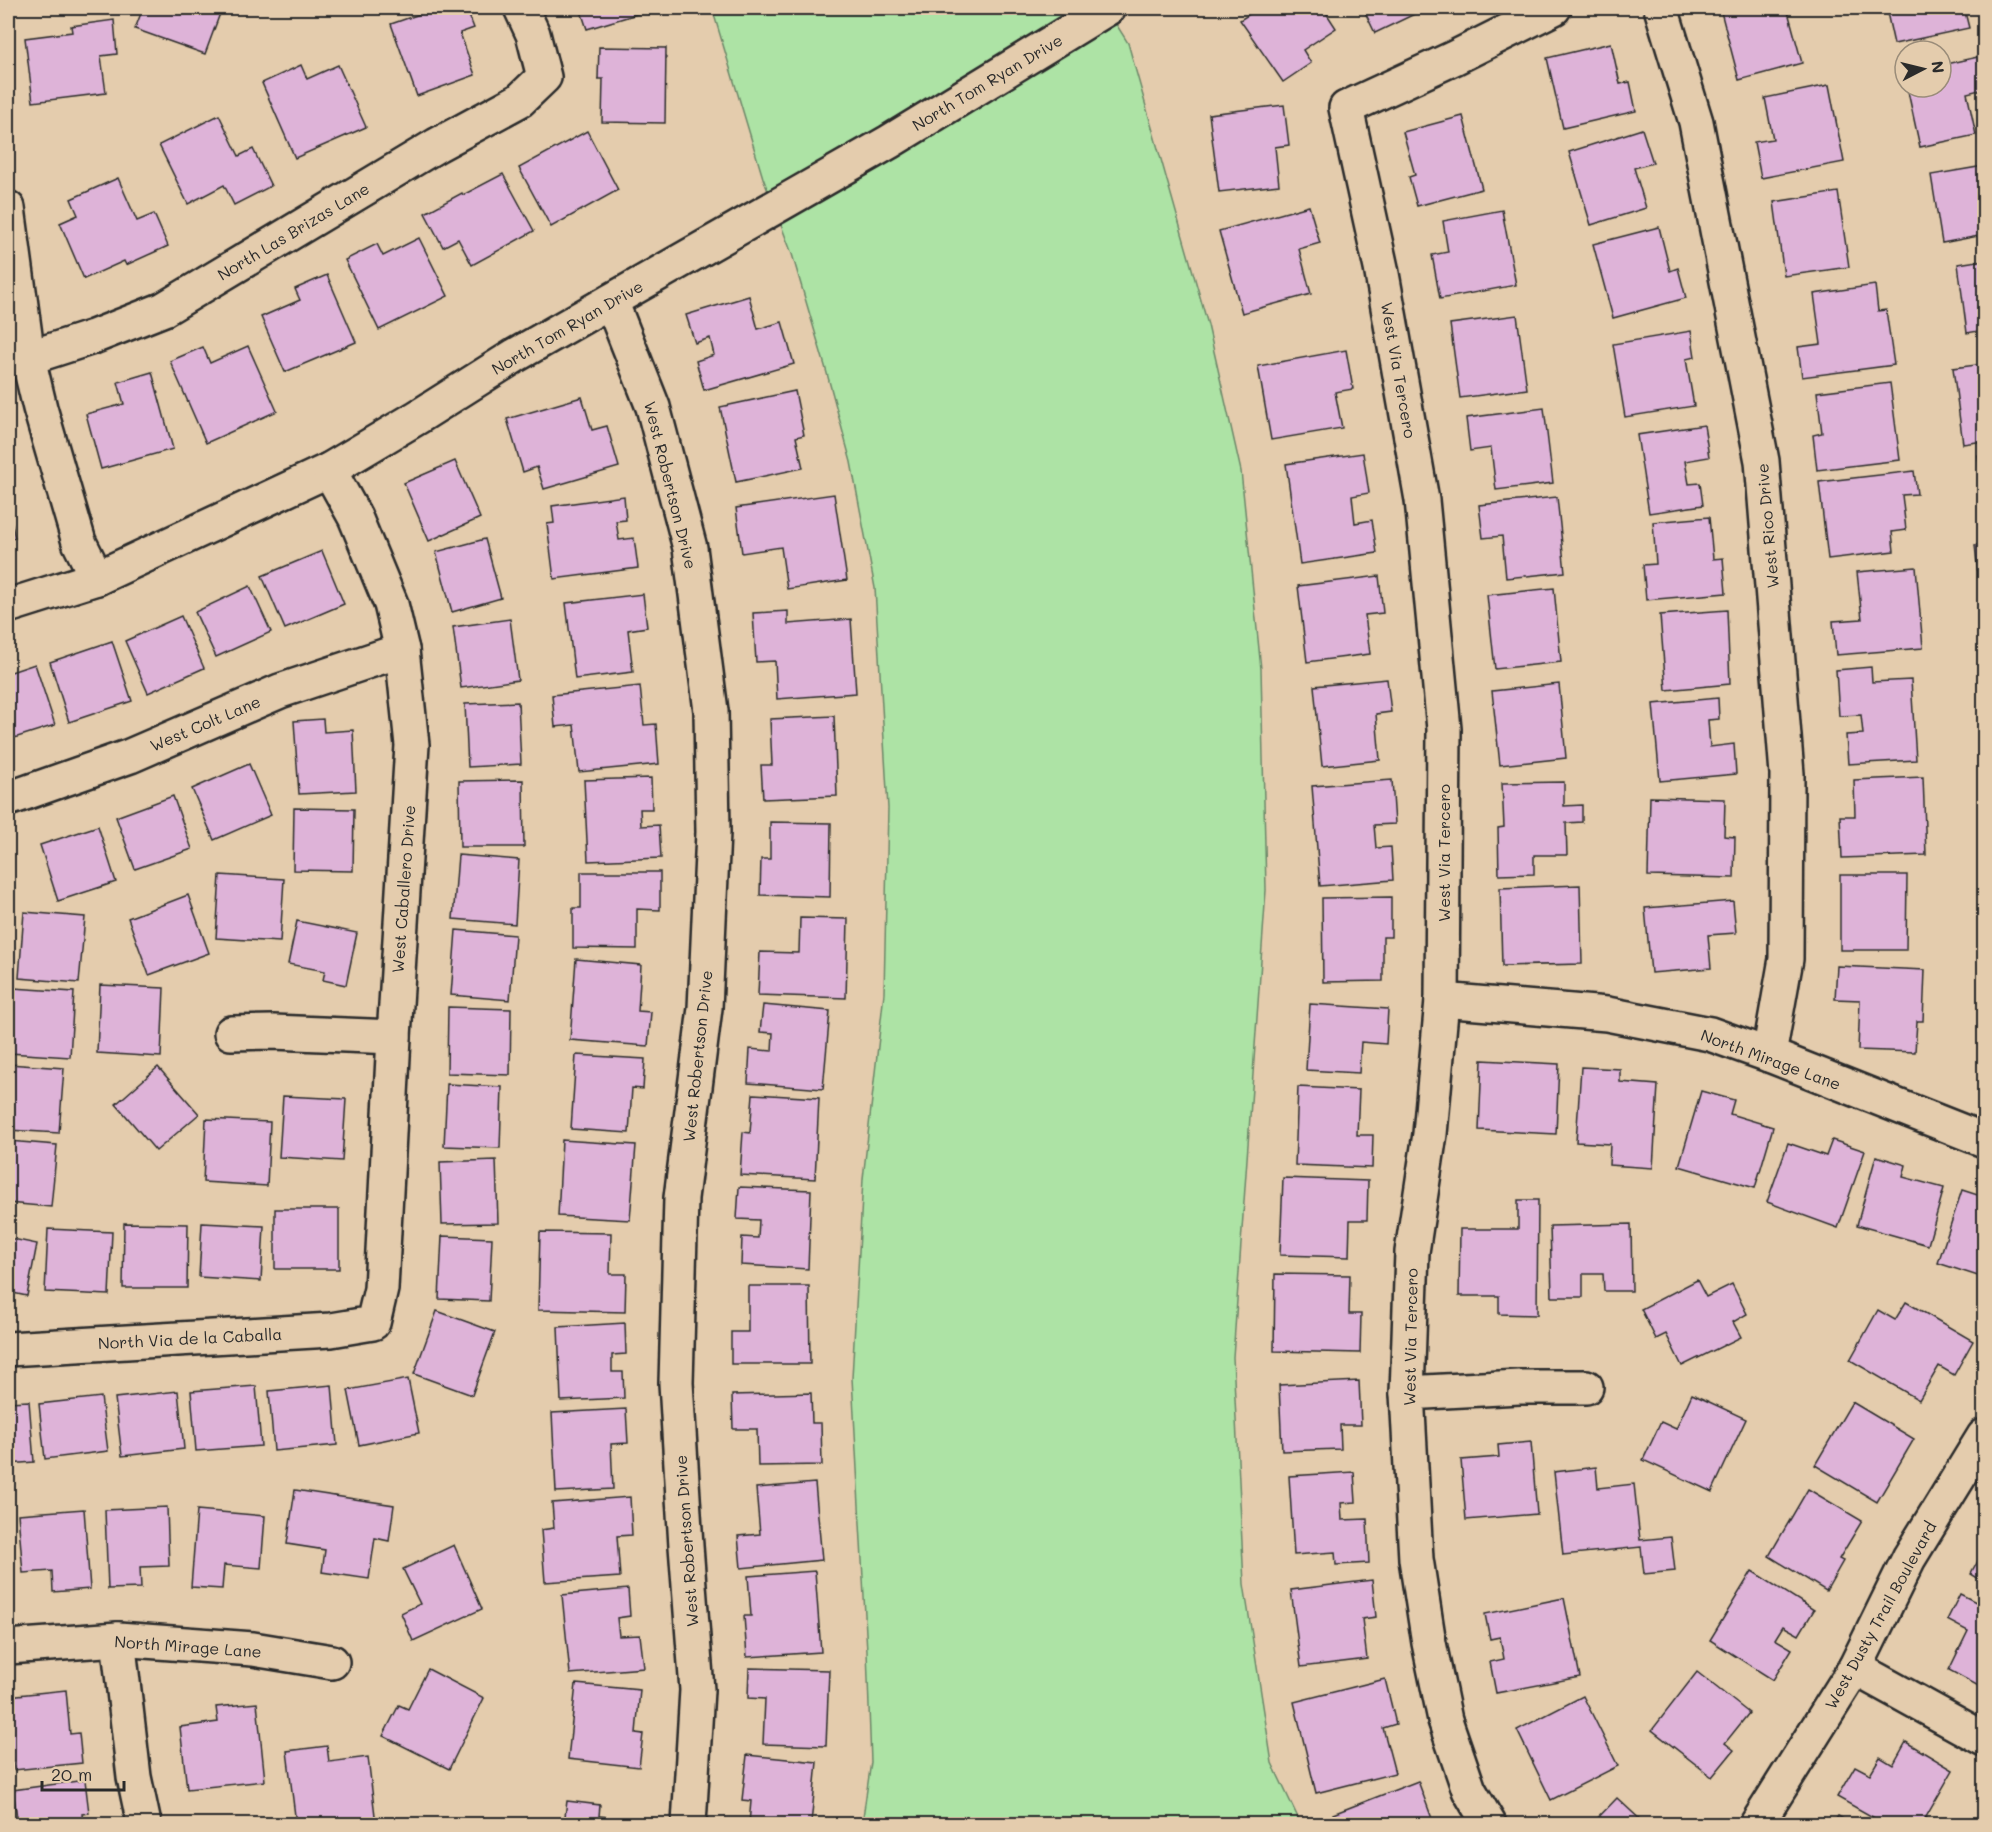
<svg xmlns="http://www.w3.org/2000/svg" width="1992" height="1832" font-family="Mali,sans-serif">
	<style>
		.green { fill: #ade3a5; stroke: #6c8768; stroke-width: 1.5 }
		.building { fill: #deb3d8; stroke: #2b2b2b; stroke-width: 1.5 }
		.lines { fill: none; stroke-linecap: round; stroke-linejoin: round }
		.minor-casing { stroke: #2b2b2b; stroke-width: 38 }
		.minor { stroke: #e4ccad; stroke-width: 33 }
		.labels { text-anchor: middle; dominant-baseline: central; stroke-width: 4.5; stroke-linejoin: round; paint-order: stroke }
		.street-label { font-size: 16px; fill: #2b2b2b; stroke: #e4ccad }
	</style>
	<rect width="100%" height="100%" fill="#e4ccad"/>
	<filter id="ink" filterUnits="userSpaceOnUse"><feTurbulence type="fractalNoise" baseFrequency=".0167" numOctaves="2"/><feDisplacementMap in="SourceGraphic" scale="12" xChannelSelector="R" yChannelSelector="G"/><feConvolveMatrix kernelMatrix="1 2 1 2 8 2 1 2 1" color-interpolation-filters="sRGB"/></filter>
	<g filter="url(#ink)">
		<path class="green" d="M712 8H1106L1128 43 1208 325 1241 471 1261 669 1266 890 1233 1357 1244 1584 1272 1763 1301 1824H862L871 1762 867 1651 852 1378 863 1179 884 993 888 808 875 588 851 462 825 366 792 254 763 178Z"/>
		<g class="building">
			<path d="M143 8H222L205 54 135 29Z"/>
			<path d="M437 8H466L474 28 460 33 475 75 417 96 391 24Z"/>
			<path d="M580 8H657L587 29Z"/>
			<path d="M1259 8H1323L1336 28 1303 50 1311 63 1283 82 1240 20Z"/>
			<path d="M1363 8H1427L1375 33Z"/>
			<path d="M1720 8H1787L1802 63 1739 80Z"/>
			<path d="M1886 8H1964L1969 28 1894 44Z"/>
			<path d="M114 20 117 54 101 56 106 93 33 102 25 38 72 32 71 26Z"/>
			<path d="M1611 43 1620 84 1630 82 1636 111 1563 128 1547 58Z"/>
			<path d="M599 47 666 48 665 123 602 122 603 79H598Z"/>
			<path d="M1978 57 1984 89 1967 93 1976 135 1920 147 1907 87H1941V65Z"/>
			<path d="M301 65 307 79 338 65 366 127 295 158 262 83Z"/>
			<path d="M1829 85 1844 162 1761 178 1754 142 1773 139 1765 98Z"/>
			<path d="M1284 105 1289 145 1275 147 1279 185 1219 192 1209 114Z"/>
			<path d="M219 115 239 156 253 149 271 186 234 205 224 185 188 204 159 145Z"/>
			<path d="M1463 116 1482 189 1417 206 1409 177 1415 175 1403 132Z"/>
			<path d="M1642 129 1653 163 1634 168 1646 208 1591 225 1569 152Z"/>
			<path d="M587 131 618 190 551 227 519 168Z"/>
			<path d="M1984 166V235L1942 243 1931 175Z"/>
			<path d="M503 174 534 231 472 265 458 239 443 247 425 213 462 193 463 195Z"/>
			<path d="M118 178 137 221 154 214 168 246 126 265 124 261 84 279 60 223 78 215 71 199Z"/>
			<path d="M1838 192 1849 267 1784 276 1774 202Z"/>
			<path d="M1309 206 1320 243 1299 249 1311 294 1242 313 1219 231Z"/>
			<path d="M1502 210 1516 285 1440 299 1432 255 1448 252 1443 221Z"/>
			<path d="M1659 227 1670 271 1678 268 1686 298 1613 318 1593 244Z"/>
			<path d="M419 238 448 296 379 330 345 260 377 244 383 256Z"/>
			<path d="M1984 260V330L1967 333 1958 264Z"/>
			<path d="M327 275 356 342 285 372 261 317 300 300 295 289Z"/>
			<path d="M1875 285 1878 311 1886 310 1894 365 1802 377 1798 347 1821 344 1814 294Z"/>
			<path d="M749 296 758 329 782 322 794 364 704 390 696 361 714 355 710 338 695 343 686 315Z"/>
			<path d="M1517 315 1527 389 1460 398 1450 324Z"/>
			<path d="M1691 331 1695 357 1686 359 1694 406 1625 417 1613 344Z"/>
			<path d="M248 346 277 411 206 443 170 361 203 347 210 363Z"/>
			<path d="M1346 350 1353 389 1335 392 1342 428 1271 440 1258 366Z"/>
			<path d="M1984 364V441L1963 444 1953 368Z"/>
			<path d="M152 372 173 449 101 469 86 414 124 404 118 382Z"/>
			<path d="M1890 383 1900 460 1817 470 1813 435 1822 433 1817 392Z"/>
			<path d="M795 391 804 435 796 437 803 468 736 482 720 407Z"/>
			<path d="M582 397 592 430 607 426 619 467 544 489 537 467 523 472 507 419Z"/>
			<path d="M1544 408 1553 483 1496 490 1491 448 1470 451 1466 418Z"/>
			<path d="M1704 425 1709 457 1685 461 1689 484 1700 483 1703 505 1649 513 1637 435Z"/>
			<path d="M1363 453 1369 493 1352 496 1355 523 1372 520 1377 553 1300 564 1286 464Z"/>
			<path d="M1984 454V505L1978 455Z"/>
			<path d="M455 461 480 518 429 541 404 483Z"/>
			<path d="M1914 471 1917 494 1902 495 1906 530 1892 532 1894 551 1828 559 1819 482Z"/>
			<path d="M834 494 847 580 787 589 781 547 742 553 736 508Z"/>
			<path d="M624 496 626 520 616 521 619 540 634 538 638 568 554 579 547 524 554 523 552 506Z"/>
			<path d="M1557 497 1565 572 1506 578 1502 536 1483 538 1479 505Z"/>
			<path d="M8 508 15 538 8 540Z"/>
			<path d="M1709 517 1713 559 1723 558 1726 593 1646 600 1643 565 1656 564 1653 522Z"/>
			<path d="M485 539 501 598 452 612 436 552Z"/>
			<path d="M1984 544V621H1983L1975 545Z"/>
			<path d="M322 551 344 604 285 629 262 576Z"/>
			<path d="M1916 567 1923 648 1836 655 1833 621 1862 619 1857 572Z"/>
			<path d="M1379 576 1383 613 1365 615 1370 654 1307 662 1298 586Z"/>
			<path d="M250 586 271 632 216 657 195 612Z"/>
			<path d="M1554 588 1561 662 1495 669 1487 595Z"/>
			<path d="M643 594 647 627 628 630 633 672 575 679 566 603Z"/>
			<path d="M1727 610 1730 684 1666 690 1660 615Z"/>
			<path d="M788 611V624L851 619 856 693 777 699 775 661 756 662 753 613Z"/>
			<path d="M181 616 204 668 148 693 125 641Z"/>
			<path d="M510 619 518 680 461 688 453 627Z"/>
			<path d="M112 641 132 701 69 722 50 662Z"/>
			<path d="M35 664 55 725 8 740V673Z"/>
			<path d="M1871 667 1872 682 1911 680 1916 760 1848 764 1846 735 1863 734 1861 715 1839 716 1836 670Z"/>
			<path d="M1387 679 1391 712 1376 714 1380 760 1322 766 1314 686Z"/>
			<path d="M1559 684 1566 758 1500 765 1492 691Z"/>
			<path d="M640 686 644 725 656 724 659 764 579 772 574 725 555 727 552 695Z"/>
			<path d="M1718 698 1719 719 1708 720 1710 747 1734 744 1736 774 1660 781 1653 704Z"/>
			<path d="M518 702 521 764 468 767 465 704Z"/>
			<path d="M834 716 837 796 763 799 761 765H772L770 719Z"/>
			<path d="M323 719 324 732 353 730 356 791 299 794 294 721Z"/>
			<path d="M249 764 271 815 214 840 192 789Z"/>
			<path d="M1923 777 1926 855 1842 858 1840 816H1855L1854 780Z"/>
			<path d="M651 778 652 809H640L641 826 659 825 661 858 588 861 584 780Z"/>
			<path d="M523 780 524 847H460L459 781Z"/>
			<path d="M1392 780 1395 824 1374 825 1376 848 1391 847 1393 880 1320 886 1312 786Z"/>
			<path d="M1564 782V806L1582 805V822L1566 823 1567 855H1534V874L1499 875 1498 828 1504 827 1502 783Z"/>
			<path d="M173 796 192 849 135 869 116 817Z"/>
			<path d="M1650 797 1725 799 1724 836 1735 837 1734 878 1648 876Z"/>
			<path d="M294 808 354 809 353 871 293 870Z"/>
			<path d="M770 822 831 823 830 897 760 895 761 859H770Z"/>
			<path d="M98 826 116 882 58 901 40 845Z"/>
			<path d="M458 855 519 860 515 924 453 919Z"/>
			<path d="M581 872H660V910L637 909V949L573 948V908H581Z"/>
			<path d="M220 875 284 879 280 942 216 938Z"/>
			<path d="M1840 875H1907L1906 950H1840Z"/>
			<path d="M1580 885 1582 964 1502 966 1500 888Z"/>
			<path d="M188 895 209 953 149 975 128 918Z"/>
			<path d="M1391 897V937H1383V981L1323 982 1322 898Z"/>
			<path d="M1733 901 1736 933 1708 935 1711 968 1651 973 1645 908Z"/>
			<path d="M24 912 85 917 79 983 19 978Z"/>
			<path d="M800 918 848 919 846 998 758 995 760 952 799 953Z"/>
			<path d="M297 921 357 933 346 985 323 980 325 971 288 964Z"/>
			<path d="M456 930 515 935 510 1000 451 995Z"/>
			<path d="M576 959 641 965 638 1011 651 1012 648 1046 570 1040Z"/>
			<path d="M1837 966 1925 970 1923 1021H1917L1915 1052 1858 1050 1860 1000 1835 999Z"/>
			<path d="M100 985 164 988 161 1057 97 1053Z"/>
			<path d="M13 988 74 992 70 1057 9 1053Z"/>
			<path d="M1310 1004 1388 1009 1386 1044 1361 1042 1359 1073 1306 1070Z"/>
			<path d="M763 1005 830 1011 823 1089 748 1083 750 1049 772 1051 773 1033 760 1032Z"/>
			<path d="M448 1007 511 1009 510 1075 447 1073Z"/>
			<path d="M576 1055 645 1059 643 1089 632 1088 629 1133 571 1129Z"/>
			<path d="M1482 1060 1559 1064 1556 1134 1479 1130Z"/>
			<path d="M8 1064 64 1068 59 1133 8 1130Z"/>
			<path d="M158 1067 199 1114 156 1151 116 1104Z"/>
			<path d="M1581 1067 1620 1069V1082L1658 1085 1653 1168 1609 1165 1610 1144 1576 1142Z"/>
			<path d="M447 1084 502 1087 500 1148 444 1146Z"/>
			<path d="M1298 1087 1359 1090 1357 1135H1373L1372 1168 1295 1165Z"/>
			<path d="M1701 1091 1734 1100 1730 1114 1773 1127 1755 1188 1679 1166Z"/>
			<path d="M753 1094 819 1098 815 1179 740 1175 743 1132 750 1133Z"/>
			<path d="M283 1096 346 1099 342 1161 279 1157Z"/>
			<path d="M206 1119 270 1122 267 1186 203 1182Z"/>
			<path d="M562 1140 636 1145 630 1220 558 1216Z"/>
			<path d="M1832 1140 1865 1151 1838 1228 1767 1202 1788 1143 1826 1156Z"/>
			<path d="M8 1141 57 1145 51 1207 8 1203Z"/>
			<path d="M1876 1156 1906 1165 1903 1177 1944 1188 1928 1245 1857 1225Z"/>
			<path d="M496 1160 498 1223 442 1224 440 1162Z"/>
			<path d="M1283 1178 1368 1181 1367 1220H1350L1349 1257 1280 1255Z"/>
			<path d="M739 1187 811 1190 808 1269 741 1265 742 1237 758 1238 759 1220 737 1219Z"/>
			<path d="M1962 1190 1984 1197V1278L1938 1263Z"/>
			<path d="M1518 1200H1538L1537 1315 1499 1314V1296H1459L1460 1229H1518Z"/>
			<rect x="275" y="1209" width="64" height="60"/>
			<path d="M124 1223 188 1224 187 1288H123Z"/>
			<path d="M202 1223 264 1226 261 1281 199 1277Z"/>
			<path d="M1631 1224 1632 1291H1604L1603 1274H1583V1297H1552L1550 1226Z"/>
			<path d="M48 1229 112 1232 109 1295 45 1292Z"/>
			<path d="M540 1232 611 1233 610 1274H626L625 1312 538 1310Z"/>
			<path d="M442 1236 492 1238 489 1301 439 1299Z"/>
			<path d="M8 1238 37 1244 27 1296 8 1292Z"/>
			<path d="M1275 1274 1350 1275 1349 1314H1361L1360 1353 1274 1351Z"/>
			<path d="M1697 1280 1706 1297 1732 1284 1747 1314 1733 1322 1741 1337 1682 1366 1666 1334 1656 1339 1641 1309Z"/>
			<path d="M748 1286H809L810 1364H731V1332H748Z"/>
			<path d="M1906 1302 1973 1341 1954 1375 1939 1366 1919 1400 1850 1360 1878 1310 1895 1320Z"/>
			<path d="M437 1311 495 1332 472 1395 414 1374Z"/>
			<path d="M625 1323 626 1354 612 1355V1372H623L624 1398 561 1401 558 1327Z"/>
			<path d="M408 1379 419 1433 359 1445 348 1390Z"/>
			<path d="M1359 1381 1361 1425H1340L1341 1449 1282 1451 1279 1385Z"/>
			<path d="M332 1385 337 1445 274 1451 269 1391Z"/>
			<path d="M256 1386 261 1446 196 1451 191 1391Z"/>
			<path d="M178 1391 184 1449 122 1456 115 1398Z"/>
			<path d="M811 1393 812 1423H821L822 1465 758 1466 757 1429H733L732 1395Z"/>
			<path d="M1692 1394 1746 1419 1712 1492 1643 1460 1661 1422 1676 1429Z"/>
			<path d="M101 1397 108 1451 45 1459 39 1404Z"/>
			<path d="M29 1401 34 1462 8 1464V1402Z"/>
			<path d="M1852 1402 1914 1439 1877 1502 1815 1465Z"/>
			<path d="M626 1409 628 1443 611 1444 613 1489 556 1492 552 1413Z"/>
			<path d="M1531 1442 1537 1514 1466 1520 1461 1460 1499 1457 1498 1445Z"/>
			<path d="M1596 1467 1598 1488 1634 1484 1640 1540 1671 1537 1675 1571 1644 1574 1641 1547 1563 1555 1554 1472Z"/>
			<path d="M1354 1472 1356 1502 1341 1503 1342 1520 1367 1519 1369 1563 1336 1565 1335 1552 1294 1555 1289 1476Z"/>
			<path d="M815 1483 822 1560 741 1568 738 1536 760 1534 756 1488Z"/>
			<path d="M1808 1489 1862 1521 1839 1559 1843 1561 1826 1591 1769 1556Z"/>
			<path d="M295 1490 394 1505 389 1541 375 1538 369 1579 322 1572 325 1550 287 1544Z"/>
			<path d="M630 1497 632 1535 617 1536 620 1577 545 1582 541 1530 554 1528 552 1503Z"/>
			<path d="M167 1507 169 1566 140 1567 141 1588 108 1589 105 1510Z"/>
			<path d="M84 1509 90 1589 53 1592 52 1571 23 1573 18 1514Z"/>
			<path d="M197 1510 265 1516 261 1568 224 1565 222 1589 191 1587Z"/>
			<path d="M454 1545 482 1609 413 1641 401 1613 420 1604 403 1569Z"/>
			<path d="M1984 1550V1582L1971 1574Z"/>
			<path d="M8 1562 11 1594 8 1595Z"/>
			<path d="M815 1571 821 1652 747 1657 744 1616H751L748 1576Z"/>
			<path d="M1752 1571 1814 1610 1799 1635 1783 1626 1775 1639 1792 1649 1773 1680 1710 1640Z"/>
			<path d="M1372 1580 1376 1617 1362 1619 1367 1659 1301 1667 1291 1590Z"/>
			<path d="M628 1589 630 1616 617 1618 619 1636 640 1635 644 1668 570 1674 562 1595Z"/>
			<path d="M1960 1594 1984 1606V1689L1949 1670 1968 1631 1947 1620Z"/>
			<path d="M1564 1598 1580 1677 1496 1693 1490 1662 1504 1659 1500 1637 1490 1639 1485 1614Z"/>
			<path d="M749 1668 829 1670 826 1746 763 1744 765 1699 748 1698Z"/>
			<path d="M428 1669 484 1698 449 1769 383 1736 399 1705 408 1709Z"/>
			<path d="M1697 1672 1749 1713 1725 1743 1734 1750 1712 1777 1652 1730Z"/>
			<path d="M1385 1679 1396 1724 1383 1728 1395 1773 1316 1793 1294 1702Z"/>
			<path d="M576 1684 640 1690 636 1733 643 1734 639 1767 568 1759Z"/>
			<path d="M66 1690 70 1734 79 1733 82 1763 14 1770 8 1715V1696Z"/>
			<path d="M1583 1696 1618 1766 1551 1800 1517 1730Z"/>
			<path d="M257 1703 265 1781 187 1789 180 1727 218 1722 216 1707Z"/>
			<path d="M1906 1742 1953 1770 1922 1824H1885L1837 1797 1855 1766 1870 1774 1880 1757 1893 1765Z"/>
			<path d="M327 1746 329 1762 368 1757 376 1824H296L287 1751Z"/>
			<path d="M747 1755 817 1762 811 1824H749L751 1801 742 1800Z"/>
			<path d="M85 1780 89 1813 82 1814 83 1824H18L13 1790Z"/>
			<path d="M1418 1781 1434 1824H1337L1333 1814Z"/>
			<path d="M1617 1798 1645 1824H1592Z"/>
			<path d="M567 1801 600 1805 599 1816 639 1821V1824H564Z"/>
			<path d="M1838 1816 1852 1824H1833Z"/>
		</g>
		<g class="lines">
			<g class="minor-casing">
				<g id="minor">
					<path d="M1661 8 1696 122 1762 461 1787 774 1786 959 1769 1055"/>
					<path d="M8 208 28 358 40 408 79 542 97 578"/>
					<path d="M611 301 653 407 690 548 711 711 713 832 705 1008 681 1198 676 1383 686 1546 697 1690 689 1824"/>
					<path d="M28 358 93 337 164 309 437 145 520 100 544 77 533 34 521 8"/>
					<path d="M8 606 97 578 329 470 418 417 516 355 889 142 1108 8"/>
					<path d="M8 799 130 756 280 691 402 650"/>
					<path d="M1442 1000 1607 1014 1710 1034 1769 1055 1984 1140"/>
					<path d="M231 1033 273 1032 394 1037"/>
					<path d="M8 1349 331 1330 373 1323 381 1289 394 1037 412 745 402 650 391 604 355 517 329 470"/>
					<path d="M1407 1393 1519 1387H1586"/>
					<path d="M118 1639 134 1777 144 1824"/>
					<path d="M8 1647 118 1639 253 1649 332 1662"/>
					<path d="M1855 1668 1984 1739"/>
					<path d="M1489 1824 1469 1790 1445 1720 1429 1643 1416 1559 1407 1393 1412 1252 1430 1134 1442 1000 1444 729 1422 500 1381 268 1346 108 1454 58 1554 8"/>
					<path d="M1757 1824 1855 1668 1909 1558 1984 1436"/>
				</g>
			</g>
			<use href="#minor" class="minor"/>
		</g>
	</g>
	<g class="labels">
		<g class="street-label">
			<text transform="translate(987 82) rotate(-31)">North Tom Ryan Drive</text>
			<text transform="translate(293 231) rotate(-31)">North Las Brizas Lane</text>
			<text transform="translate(567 327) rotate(-30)">North Tom Ryan Drive</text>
			<text transform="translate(1399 370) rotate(80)">West Via Tercero</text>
			<text transform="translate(671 485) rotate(76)">West Robertson Drive</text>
			<text transform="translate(1767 526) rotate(-95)">West Rico Drive</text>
			<text transform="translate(205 723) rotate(-23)">West Colt Lane</text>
			<text transform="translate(1443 853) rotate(-90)">West Via Tercero</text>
			<text transform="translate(403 889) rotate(-86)">West Caballero Drive</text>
			<text transform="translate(697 1056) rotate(-84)">West Robertson Drive</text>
			<text transform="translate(1771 1059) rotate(20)">North Mirage Lane</text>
			<text transform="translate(1410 1337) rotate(-89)">West Via Tercero</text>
			<text transform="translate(190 1338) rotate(-3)">North Via de la Caballa</text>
			<text transform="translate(686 1541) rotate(-94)">West Robertson Drive</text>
			<text transform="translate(1880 1615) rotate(-61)">West Dusty Trail Boulevard</text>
			<text transform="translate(188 1646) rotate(4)">North Mirage Lane</text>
		</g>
	</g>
	<rect width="1992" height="1832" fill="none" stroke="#e4ccad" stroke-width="30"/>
	<rect x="15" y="15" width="1962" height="1802" fill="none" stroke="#2b2b2b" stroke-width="2" filter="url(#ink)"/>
	<g transform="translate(1923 69) rotate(83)"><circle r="28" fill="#e4ccad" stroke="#9a8c79" stroke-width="1.5"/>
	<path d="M0-4.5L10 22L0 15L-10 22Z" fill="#2b2b2b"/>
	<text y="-9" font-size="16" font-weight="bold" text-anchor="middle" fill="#2b2b2b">N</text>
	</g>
	<path d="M42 1781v9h82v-9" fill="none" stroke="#2b2b2b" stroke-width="3"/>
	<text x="51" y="1781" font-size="18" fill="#2b2b2b" stroke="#e4ccad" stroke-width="4.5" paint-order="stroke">20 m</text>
</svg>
